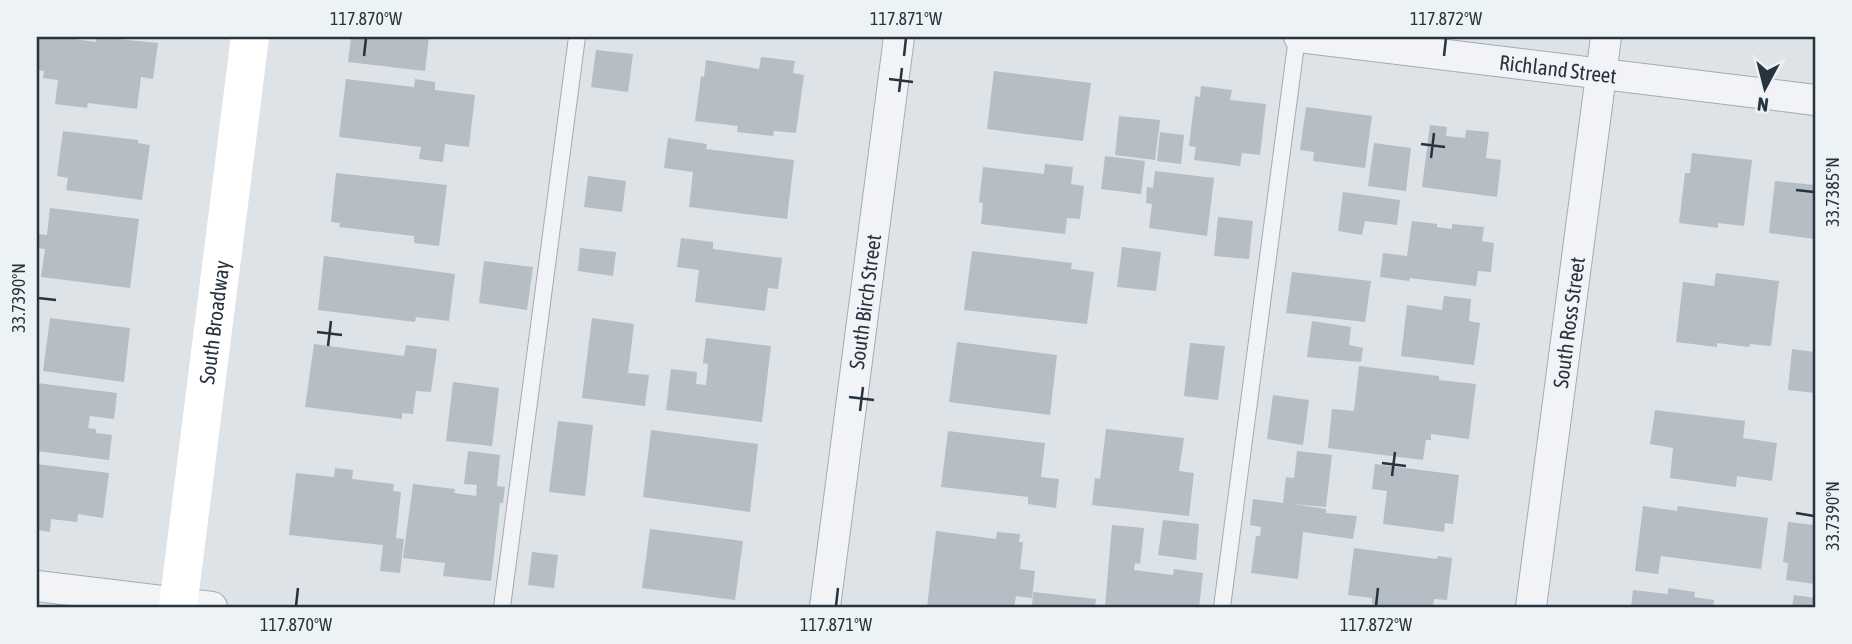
<svg xmlns="http://www.w3.org/2000/svg" width="1852" height="644" font-family="'Asap Condensed',sans-serif">
	<style>
		.building { fill: #b5bdc5 }
		.lines { fill: none; stroke-linecap: round; stroke-linejoin: round }
		.lane-casing { stroke: #a3abb2; stroke-width: 18 }
		.street-casing { stroke: #a3abb2; stroke-width: 32 }
		.lane { stroke: #f1f3f6; stroke-width: 16 }
		.street { stroke: #f1f3f6; stroke-width: 30 }
		.secondary { stroke: #fff; stroke-width: 38 }
		.ticks { fill: none; stroke: #27333f; stroke-width: 2.5 }
		.labels { text-anchor: middle; dominant-baseline: central; stroke-width: 5; stroke-linejoin: round; paint-order: stroke }
		.street-label { font-size: 21px; fill: #27333f; stroke: #edf2f5 }
		.neatline { fill: none; stroke: #27333f; stroke-width: 2.5 }
		.ticks-label { font-size: 18px; text-anchor: middle; fill: #27333f }
	</style>
	<rect width="100%" height="100%" fill="#dee3e8"/>
	<g class="building">
		<path d="M37 37H58L96 42 97 37 158 43 153 79 141 77 137 109 88 103 87 108 55 104 58 80 43 78 44 71 37 70Z"/>
		<path d="M351 37H429L425 71 348 62Z"/>
		<path d="M596 50 633 54 628 92 591 87Z"/>
		<path d="M761 57 795 61 793 73 804 75 796 133 774 131 773 136 737 132 738 126 695 121 701 76 704 77 706 60 759 69Z"/>
		<path d="M994 71 1091 83 1083 141 987 129Z"/>
		<path d="M346 79 414 87 415 79 435 82V90L475 95 469 147 445 144 443 162 419 159 421 147 339 137Z"/>
		<path d="M1201 86 1232 90 1230 100 1266 104 1260 155 1242 153 1240 166 1194 160 1196 147 1189 146 1195 96 1200 97Z"/>
		<path d="M1306 107 1372 116 1365 168 1313 161 1314 152 1300 150Z"/>
		<path d="M1119 116 1160 120 1155 160 1115 155Z"/>
		<path d="M1430 125 1447 127 1446 136 1465 138 1466 130 1489 132 1486 158 1501 160 1497 197 1422 187Z"/>
		<path d="M63 131 138 140V143L150 145 142 200 66 190 68 178 57 176Z"/>
		<path d="M1160 132 1184 135 1181 164 1157 161Z"/>
		<path d="M668 138 707 144 706 149 794 160 787 219 689 207 693 172 664 168Z"/>
		<path d="M1374 143 1411 148 1406 191 1368 186Z"/>
		<path d="M1692 153 1752 160 1744 226 1718 223V228L1679 223 1685 173H1690Z"/>
		<path d="M1105 156 1145 161 1141 194 1101 189Z"/>
		<path d="M1045 164 1073 167 1071 184 1084 186 1080 219 1067 218 1065 234 981 224 983 203 979 202 983 167 1044 174Z"/>
		<path d="M1155 171 1214 178 1207 236 1149 228 1152 204 1146 203 1147 187 1153 188Z"/>
		<path d="M336 173 447 185 439 246 414 243V236L339 227 340 223 331 222Z"/>
		<path d="M588 176 626 181 622 212 584 207Z"/>
		<path d="M1775 181 1815 185V239L1769 233Z"/>
		<path d="M1343 192 1400 200 1397 225 1365 221 1362 235 1338 231Z"/>
		<path d="M50 208 139 219 130 288 41 277 45 249 37 248 39 234 47 235Z"/>
		<path d="M1218 217 1253 221 1249 259 1214 256Z"/>
		<path d="M1412 221 1437 224V227L1452 229V224L1484 227 1482 241 1494 243 1491 272 1478 271 1476 286 1410 278 1409 281 1380 277 1383 253 1407 256Z"/>
		<path d="M681 238 713 242V249L782 258 778 289 768 288 765 311 695 302 699 270 677 267Z"/>
		<path d="M1122 247 1161 252 1156 291 1117 287Z"/>
		<path d="M580 248 616 252 613 276 578 271Z"/>
		<path d="M972 251 1072 263 1071 269 1094 272 1087 324 964 310Z"/>
		<path d="M324 256 455 274 449 321 416 317 415 322 318 310Z"/>
		<path d="M484 261 533 267 527 310 479 303Z"/>
		<path d="M1292 272 1371 281 1365 322 1286 313Z"/>
		<path d="M1716 273 1779 281 1771 346 1750 344 1749 347 1717 343V347L1676 342 1683 282 1714 286Z"/>
		<path d="M1444 296 1471 299 1469 321 1480 323 1474 365 1401 356 1407 305 1442 310Z"/>
		<path d="M50 318 130 328 124 382 43 371Z"/>
		<path d="M592 318 634 324 628 373 649 375 645 406 582 398Z"/>
		<path d="M1312 321 1351 327 1349 345 1363 348 1361 362 1307 357Z"/>
		<path d="M706 338 771 346 762 422 666 410 671 369 697 372 696 384 706 385 708 364 703 363Z"/>
		<path d="M957 342 1057 355 1050 415 949 402Z"/>
		<path d="M1190 343 1225 346 1218 400 1184 396Z"/>
		<path d="M314 344 404 356 406 345 437 349 431 392 416 391 413 414 402 413V419L305 407Z"/>
		<path d="M1792 349 1815 352V393L1788 390Z"/>
		<path d="M1359 366 1439 376V380L1476 384 1469 439 1431 434V440H1426L1423 460 1328 448 1332 409 1354 411Z"/>
		<path d="M453 382 499 388 492 446 446 441Z"/>
		<path d="M37 383 117 393 114 419 90 416 88 428 96 429V433L112 435 109 460 37 451Z"/>
		<path d="M1273 395 1309 400 1303 445 1267 439Z"/>
		<path d="M1655 410 1745 421 1743 438 1777 443 1772 481 1737 476 1736 487 1670 478 1673 448 1650 444Z"/>
		<path d="M558 421 593 425 585 496 549 492Z"/>
		<path d="M1106 429 1184 438 1179 471 1194 473 1189 516 1092 505 1095 478 1100 479Z"/>
		<path d="M651 430 758 444 750 512 643 497Z"/>
		<path d="M948 431 1045 443 1041 477 1059 479 1056 508 1028 504V497L941 487Z"/>
		<path d="M468 451 500 455 497 486 505 487 503 503H500L491 581 443 576 445 563 403 558 413 484 455 489 454 493 476 496 477 485 464 484Z"/>
		<path d="M1297 451 1332 455 1326 507 1292 504 1326 509V513L1357 516 1353 539 1303 532 1298 579 1251 573 1256 536H1260L1261 527 1250 525 1253 499 1283 503 1286 477 1294 478Z"/>
		<path d="M37 464 109 473 103 518 78 514 77 522 51 519 50 532 37 530Z"/>
		<path d="M1375 464 1459 475 1453 524 1445 523 1444 532 1383 524 1387 491 1372 489Z"/>
		<path d="M335 468 353 470 352 479 394 484 393 491 401 492 396 538 404 539 400 573 380 571 383 545 289 535 296 473 334 477Z"/>
		<path d="M1643 506 1677 511 1678 506 1768 518 1761 569 1661 556 1658 574 1635 571Z"/>
		<path d="M1163 520 1199 524 1196 560 1158 555Z"/>
		<path d="M1788 522 1815 525V584L1786 580 1788 563 1783 562Z"/>
		<path d="M1112 525 1144 528 1140 564 1135 563 1134 570 1173 575 1174 569 1203 573 1199 607H1105Z"/>
		<path d="M650 529 743 541 735 600 642 588Z"/>
		<path d="M936 531 996 539 997 532 1020 534 1019 542H1023L1020 569 1035 571 1032 598 1016 596 1014 607H927Z"/>
		<path d="M1354 548 1437 559 1438 556 1452 558 1447 600 1434 599 1433 607H1399L1372 604V598L1348 595Z"/>
		<path d="M532 552 558 555 554 588 528 585Z"/>
		<path d="M1668 588 1695 592 1694 597 1714 600 1713 607H1631L1633 590 1668 594Z"/>
		<path d="M1033 592 1096 599 1095 607H1032Z"/>
		<path d="M1794 595 1815 598V607H1792Z"/>
	</g>
	<g class="lines">
		<g class="lane-casing">
			<g id="lane">
				<path d="M502 607 577 37"/>
				<path d="M1222 607 1297 37"/>
			</g>
		</g>
		<g class="street-casing">
			<g id="street">
				<path id="s1" d="M1299 37 1815 100"/>
				<path d="M37 586 212 607"/>
				<path id="s2" d="M825 607 899 37"/>
				<path id="s3" d="M1531 607 1606 37"/>
			</g>
		</g>
		<use href="#lane" class="lane"/>
		<use href="#street" class="street"/>
		<path class="secondary" id="s4" d="M178 607 250 37"/>
	</g>
	<path class="ticks" d="M364 56 366 38M904 56 906 38M1444 56 1446 38M889 79 913 82M899 92 902 68M1421 144 1445 147M1431 158 1434 133M1796 190 1814 192M38 298 56 300M317 332 342 335M328 346 331 321M849 397 874 400M860 411 863 387M1382 463 1406 466M1392 476 1395 452M1796 513 1814 516M296 606 298 588M836 606 838 588M1376 606 1378 588"/>
	<g class="labels">
		<g class="street-label">
			<text stroke="none"><textPath href="#s1" startOffset="261">Richland Street</textPath></text>
			<text stroke="none"><textPath href="#s2" startOffset="308">South Birch Street</textPath></text>
			<text stroke="none"><textPath href="#s4" startOffset="287">South Broadway</textPath></text>
			<text stroke="none"><textPath href="#s3" startOffset="287">South Ross Street</textPath></text>
		</g>
	</g>
	<rect width="1852" height="644" fill="none" stroke="#edf2f5" stroke-width="77"/>
	<g transform="translate(1765 88) rotate(187)" stroke="#edf2f5" stroke-width="5" paint-order="stroke">
	<path d="M0-5L12 26L0 18L-12 26Z" fill="#27333f"/>
	<text y="-10" font-size="19" font-weight="bold" text-anchor="middle" fill="#27333f">N</text>
	</g>
	<rect x="38" y="38" width="1776" height="568" class="neatline"/>
	<g class="ticks-label">
		<text x="366" y="25">117.870°W</text>
		<text x="906" y="25">117.871°W</text>
		<text x="1446" y="25">117.872°W</text>
		<text transform="translate(1833 192) rotate(-90)" y="6">33.7385°N</text>
		<text transform="translate(19 298) rotate(-90)" y="6">33.7390°N</text>
		<text transform="translate(1833 516) rotate(-90)" y="6">33.7390°N</text>
		<text x="296" y="631">117.870°W</text>
		<text x="836" y="631">117.871°W</text>
		<text x="1376" y="631">117.872°W</text>
	</g>
</svg>
